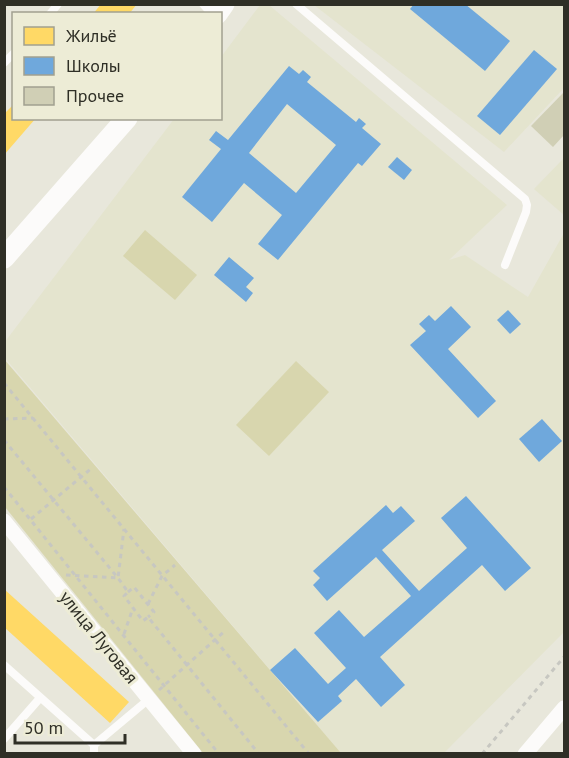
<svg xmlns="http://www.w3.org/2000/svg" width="569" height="758" font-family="'PT Sans',sans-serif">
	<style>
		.built { fill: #e4e4ce }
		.green { fill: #d8d6ae }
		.homes { fill: #ffd966 }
		.schools { fill: #6fa8dc; fill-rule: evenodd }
		.building { fill: #d0cfb5 }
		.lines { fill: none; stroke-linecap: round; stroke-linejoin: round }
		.path { stroke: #c7c7c1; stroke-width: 3; stroke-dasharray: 4.5 4.5; stroke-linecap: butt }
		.lane { stroke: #fcfbfa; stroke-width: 8 }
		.street { stroke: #fcfbfa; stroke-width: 15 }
		.secondary { stroke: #fcfbfa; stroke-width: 21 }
		.labels { text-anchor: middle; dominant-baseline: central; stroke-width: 6; stroke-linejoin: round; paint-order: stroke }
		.street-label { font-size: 18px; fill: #2f2f26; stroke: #edecd6 }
	</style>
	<rect width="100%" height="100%" fill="#e8e7db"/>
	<g class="built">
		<path d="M260 5H269L507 205 449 260 465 255 528 297 564 233V632L444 753H341L5 358 4 343 174 119 220 118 221 57Z"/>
		<path d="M314 5H564V88L504 152Z"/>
		<path d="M564 158V215L534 189Z"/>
	</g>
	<g class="green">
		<path d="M145 230 197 275 175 300 123 256Z"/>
		<path d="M4 359 341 753H203L5 507Z"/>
		<path d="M296 361 329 392 269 456 236 425Z"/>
	</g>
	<g class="homes">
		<path d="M101 4H137L129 14H93Z"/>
		<path d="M14 104V118H36L4 155V114Z"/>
		<path d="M4 589 129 702 110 723 4 627Z"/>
	</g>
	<g class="schools">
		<path d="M414 4H465L510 41 485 71 410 9Z"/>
		<path d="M534 50 557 69 500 135 477 116Z"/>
		<path d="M289 66 299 74 303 70 311 77 307 82 356 122 359 118 366 124 362 128 381 144 362 166 358 163 278 260 258 244 282 215 244 183 212 222 182 197 221 149 209 140 216 131 228 140ZM287 104 336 145 296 193 249 153Z"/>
		<path d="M397 157 412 170 404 180 388 167Z"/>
		<path d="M229 257 254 278 246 287 253 293 246 302 214 275Z"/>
		<path d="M451 306 471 327 448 349 496 401 478 418 410 345 426 331 419 324 429 315 435 321Z"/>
		<path d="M508 310 521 324 510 334 497 320Z"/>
		<path d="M542 419 562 441 539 462 519 439Z"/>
		<path d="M466 496 531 568 505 591 482 565 380 657 405 685 381 707 356 679 338 696 342 701 318 722 270 670 295 648 328 684 346 668 314 633 339 610 364 637 411 596 376 557 327 601 313 585 320 578 313 571 386 505 393 513 401 506 415 521 382 550 419 591 467 548 441 518Z"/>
	</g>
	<path class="building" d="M564 92V135L553 147 531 126Z"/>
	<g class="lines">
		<g class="path">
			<path d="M4 383 309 754"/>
			<path d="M4 419 33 418"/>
			<path d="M4 440 118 578 128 592 124 596 143 621 148 617 259 754"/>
			<path d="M4 487 219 754"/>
			<path d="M31 519 93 467"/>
			<path d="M66 575 118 578 124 529"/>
			<path d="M128 592 134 587 154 612 148 617"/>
			<path d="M148 604 162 576 175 565"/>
			<path d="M124 634 133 608"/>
			<path d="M159 690 226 630"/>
			<path d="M482 754 564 657"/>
		</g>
		<g class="lane">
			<path d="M203 4 212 14"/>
			<path d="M296 4 525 199 527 205 526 212 505 265"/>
			<path d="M50 14 58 4"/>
			<path d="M4 63 14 53"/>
			<path d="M4 665 94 745V754"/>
			<path d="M4 739 40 698"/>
			<path d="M94 745 149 699"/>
		</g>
		<g class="street">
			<path d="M4 521 194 754"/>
			<path d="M525 754 564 708"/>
		</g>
		<g class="secondary">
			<path d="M217 14 224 4"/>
			<path d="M4 258 127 118"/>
		</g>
	</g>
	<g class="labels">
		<g class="street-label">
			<text transform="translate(99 637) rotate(51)">улица Луговая</text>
		</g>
	</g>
	<rect width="569" height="758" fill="none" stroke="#2f2f26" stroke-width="12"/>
	<rect x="12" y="12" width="210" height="108" fill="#edecd6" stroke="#a1a090" stroke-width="1.5"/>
	<rect x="24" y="27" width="30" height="18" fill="#ffd966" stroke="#a1a090" stroke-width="1.5"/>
	<text x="66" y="42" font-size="18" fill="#2f2f26">Жильё</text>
	<rect x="24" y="57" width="30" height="18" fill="#6fa8dc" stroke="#a1a090" stroke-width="1.5"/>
	<text x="66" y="72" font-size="18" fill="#2f2f26">Школы</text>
	<rect x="24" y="87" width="30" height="18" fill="#d0cfb5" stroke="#a1a090" stroke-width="1.5"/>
	<text x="66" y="102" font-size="18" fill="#2f2f26">Прочее</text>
	<path d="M15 734v9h110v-9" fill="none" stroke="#2f2f26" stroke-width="3"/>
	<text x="24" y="734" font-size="18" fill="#2f2f26" stroke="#edecd6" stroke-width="4.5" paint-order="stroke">50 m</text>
</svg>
